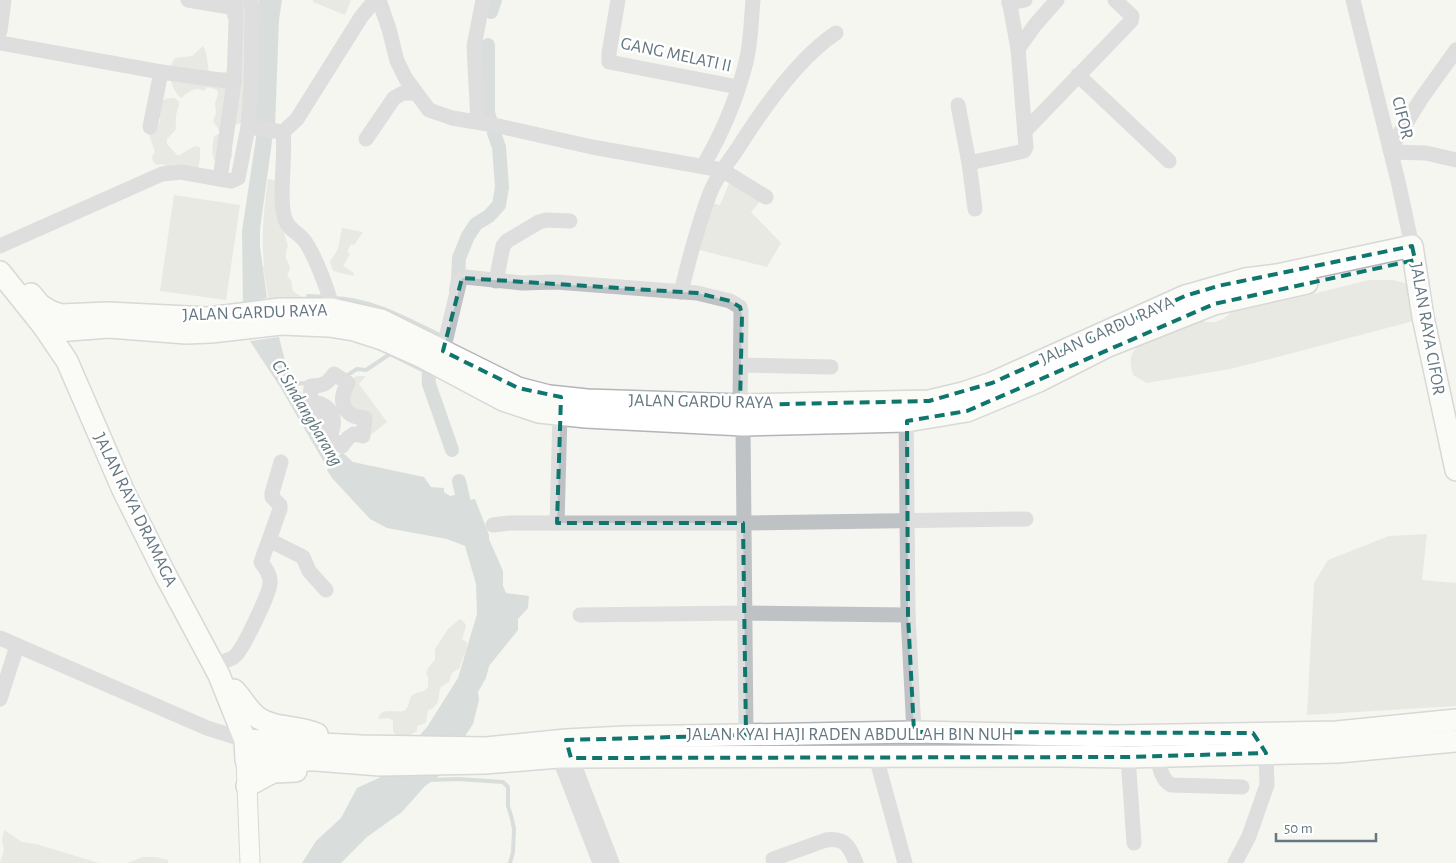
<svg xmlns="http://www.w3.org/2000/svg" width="1456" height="863" font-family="'Alegreya Sans',sans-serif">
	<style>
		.green { fill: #d4dad1 }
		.water { fill: #b5c2c5 }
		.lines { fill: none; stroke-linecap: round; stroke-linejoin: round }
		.stream { stroke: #b5c2c5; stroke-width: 4 }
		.canal { stroke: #b5c2c5; stroke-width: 14 }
		.major-casing { stroke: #b1b6b9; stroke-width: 21 }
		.highway-casing { stroke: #b1b5b8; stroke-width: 24 }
		.minor { stroke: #bec2c5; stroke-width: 15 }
		.major { stroke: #fff; stroke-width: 19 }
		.highway { stroke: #fff; stroke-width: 21 }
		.marked { fill: none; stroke: #0f766e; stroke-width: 4; stroke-dasharray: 10 6; stroke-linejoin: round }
		.labels { text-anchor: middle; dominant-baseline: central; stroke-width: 5; stroke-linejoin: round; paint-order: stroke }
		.street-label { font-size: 18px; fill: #657781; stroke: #fff }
		.water-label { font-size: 19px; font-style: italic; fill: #61787f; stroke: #fff }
	</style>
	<rect width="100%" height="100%" fill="#f5f5f1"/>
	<g class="green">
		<path d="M230 0H262L241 123 231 126 232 157 229 161 216 162C210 155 213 145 214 136L219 134V130L213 121 216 113 215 103 218 94 217 90 208 87 204 91C195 86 188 92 181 98 170 89 166 69 175 58L192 56 203 46C209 55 206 65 210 73L226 72C234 58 223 51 233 36L231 22C223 17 227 8 230 0Z"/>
		<path d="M313 0H351L345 15 313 2Z"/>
		<path d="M169 98H174L179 101C180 108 176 111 176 117 175 132 179 127 167 139V144L178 156 195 146 200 147V158L198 169 166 166 162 164 157 165 153 162 152 157 155 152 149 134 159 124 160 119 156 111C160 104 161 99 169 98Z"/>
		<path d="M268 179 287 183 282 226 288 246C280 264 296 261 287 275L292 282C292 293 293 291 302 297L305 296 307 301 269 302 263 267 264 265C261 236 264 209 268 179Z"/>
		<path d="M730 181 762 199 751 212 781 243 767 267 699 250 709 203 720 205Z"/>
		<path d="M174 195 240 205 226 300 160 291Z"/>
		<path d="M342 228 363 232 354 245 351 244 347 252 350 254 343 266 354 273 353 276 333 271 330 262 338 249Z"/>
		<path d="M1369 280H1393L1412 285 1417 320 1274 358 1230 369 1147 383 1133 375C1131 367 1129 359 1133 352 1141 339 1181 326 1195 319 1210 324 1220 324 1231 312L1297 298Z"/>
		<path d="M357 376H366L359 384 387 422 368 437 363 436 342 392 350 380Z"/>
		<path d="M1427 534 1422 580 1456 583V706L1307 715 1314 583 1328 560 1389 536Z"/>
		<path d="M460 619 464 622 466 626 462 639 467 642C468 653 461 657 460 668L452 673 449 682 441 687C437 698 441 706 428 710L426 723 417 726V731C410 736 405 737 396 736L393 732V721L389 718 378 719 380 714C389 707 402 716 407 708 409 705 409 700 411 696L416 693 424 691 428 687V676L426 674 428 668 435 660V649L448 629Z"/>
		<path d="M4 830 22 842 36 844 99 863H0L4 850 2 840Z"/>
		<path d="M143 857H155L168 860V863H127Z"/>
	</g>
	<g class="water">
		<path d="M259 0H282L279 20 275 127 252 123Z"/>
		<path d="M257 131 273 134 260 229V247L267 298 243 303 242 231Z"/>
		<path d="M279 337 287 369 336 452 325 464 280 387 250 341Z"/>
		<path d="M342 452 353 462 424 477 431 487 444 488V492L450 496 463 493 470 500 475 499 489 535V539L503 571V586L506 593 529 596 528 608 518 619V630L489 666 486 678 478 692 479 700 473 724 438 777 425 786 402 812 367 837 341 863H302L316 841 341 818 357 788 385 775 427 727 458 678 477 614 476 584 465 546 447 539 387 528 370 519 332 478 327 470Z"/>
	</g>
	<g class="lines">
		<g class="stream">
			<path d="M308 296 325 297"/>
			<path d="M332 298C373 299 406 319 442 336"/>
			<path d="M346 376 357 369 366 370 390 354 428 373"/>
			<path d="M290 384 308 383"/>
			<path d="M429 780 458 779 503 782 508 787V806L512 819 514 829 513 852 510 863"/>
		</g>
		<g class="canal">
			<path d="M491 12 495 0"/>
			<path d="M488 45V113L490 119"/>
			<path d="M456 290 458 280 459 258 468 236 476 224 489 216 499 205 502 187 499 147 494 133"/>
			<path d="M435 357C429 366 428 373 429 384L452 450"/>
			<path d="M459 481 466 511"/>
		</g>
		<g class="major-casing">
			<path id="major" d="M246 760 250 863"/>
		</g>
		<g class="highway-casing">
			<g id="highway">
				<path d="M0 272 44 327 67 361 123 490 165 574 219 675 245 740 246 760H316L380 765 485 763 559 757 1061 756 1128 757 1338 752 1456 741"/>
				<path d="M31 294 40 305 50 311 61 315 108 313 208 318 280 309H332L381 320 518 388 549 396 587 400 740 405 929 401 963 393 992 383 1185 296 1245 279 1277 275 1412 246 1423 317 1456 470"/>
				<path d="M44 327 56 331 109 327 186 333 211 332 281 324 329 326 354 330 382 339 422 357 503 400 539 412 586 417 743 425 907 421 967 411 1039 381 1108 346 1214 304 1307 283"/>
				<path d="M234 690C242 698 247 709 257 717 275 730 298 725 317 734"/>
				<path d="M245 740 361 746 486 748 566 740 625 737 914 732 1116 736 1337 732 1456 720"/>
				<path d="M247 786 273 772 296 771"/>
			</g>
		</g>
		<g class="minor">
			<path d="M188 0 236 8"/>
			<path d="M379 0 389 29 397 61 406 79 429 110 452 118 494 125 592 147 722 170 766 197"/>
			<path d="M618 0 609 53V62L738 87"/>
			<path d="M1353 0 1398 181 1412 246"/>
			<path d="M1009 3 1025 0"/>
			<path d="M0 31 4 0"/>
			<path d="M0 43 161 72 234 82"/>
			<path d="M1018 49 1035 25 1057 0"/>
			<path d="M1078 75 1169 161"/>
			<path d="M958 105 969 163 975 209"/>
			<path d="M478 122 474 46 483 0"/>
			<path d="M150 127 161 72"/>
			<path d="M248 127 283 132"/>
			<path d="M1025 131 1131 21 1132 16 1115 0"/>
			<path d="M283 132C286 157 278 198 285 219 288 229 297 232 303 239 313 250 330 294 332 309"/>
			<path d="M283 132 297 119 361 17 375 0"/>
			<path d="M366 139 394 98 403 93H416"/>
			<path d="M1390 149 1421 99 1456 50"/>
			<path d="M1391 152 1426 153 1456 160"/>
			<path d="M969 163 1024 151 1026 147 1018 49 1009 0"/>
			<path d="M703 166C721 135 736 101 745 66 751 45 751 22 753 0"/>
			<path d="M220 179 234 82 236 21 235 0"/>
			<path d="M0 246 162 174 181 172 231 181 238 178 248 127 251 85 252 8 250 0"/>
			<path d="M496 281 503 246 507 241 539 222 546 220 570 221"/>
			<path d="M681 292C689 259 698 225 710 193 716 177 728 163 738 148 762 110 798 58 836 33"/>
			<path d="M443 351 460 280 465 277 522 283 556 282 697 293 730 301 740 307 741 311 740 405"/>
			<path d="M741 365 831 367"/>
			<path d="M334 374 348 383C337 401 343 417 365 418L363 436 354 434 348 438 342 446 329 437 310 406 311 386C323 386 327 384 334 374Z"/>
			<path d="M310 402C331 403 339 419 329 437"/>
			<path d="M906 411 908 615 914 732"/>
			<path d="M743 425 746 735"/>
			<path d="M557 523 560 414"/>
			<path d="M493 525 509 523H743L1026 519"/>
			<path d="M269 540 280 509V505L272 497V493L281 462"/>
			<path d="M580 615 745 613 908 615"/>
			<path d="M0 638 207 728 245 740"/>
			<path d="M213 664C220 662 230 661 235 656 243 649 270 593 270 583 271 575 265 568 261 562L269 540 303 557 309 571 326 590"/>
			<path d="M0 699 17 646"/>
			<path d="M557 748 559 757 600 863"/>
			<path d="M568 749 612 863"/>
			<path d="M1158 756C1159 767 1161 779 1171 785L1242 787"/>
			<path d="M876 757 905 863"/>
			<path d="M1128 757 1134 843"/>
			<path d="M773 859 826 840C845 837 850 847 856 863"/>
			<path d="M1235 863 1249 836 1267 785 1266 753 1268 746"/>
		</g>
		<use href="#major" class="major"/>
		<use href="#highway" class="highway"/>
	</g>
	<path d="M0 0H1456V863H0ZM1412 246 1415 260 1214 304 967 411 907 421 908 615 914 732 1253 733 1266 753 1128 757 571 758 566 740 746 735 743 523H557L561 397 518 388 443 351 462 278 697 293 730 301 740 307 742 315 740 405 929 401 992 383 1185 296 1218 286Z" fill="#f5f5f1" fill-opacity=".55" fill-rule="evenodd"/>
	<path class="marked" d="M1412 246 1415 260 1214 304 967 411 907 421 908 615 914 732 1253 733 1266 753 1128 757 571 758 566 740 746 735 743 523H557L561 397 518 388 443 351 462 278 697 293 730 301 740 307 742 315 740 405 929 401 992 383 1185 296 1218 286Z"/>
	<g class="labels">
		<g class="street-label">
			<text transform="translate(676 55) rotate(12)">GANG MELATI II</text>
			<text transform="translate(1402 118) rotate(76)">CIFOR</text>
			<text transform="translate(255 313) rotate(-2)">JALAN GARDU RAYA</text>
			<text transform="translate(1427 329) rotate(80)">JALAN RAYA CIFOR</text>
			<text transform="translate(1107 331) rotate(-24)">JALAN GARDU RAYA</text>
			<text transform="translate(701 402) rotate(1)">JALAN GARDU RAYA</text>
			<text transform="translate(135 510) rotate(64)">JALAN RAYA DRAMAGA</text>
			<text x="850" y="735">JALAN KYAI HAJI RADEN ABDULLAH BIN NUH</text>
		</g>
		<g class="water-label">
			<text transform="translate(307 413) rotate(59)">Ci Sindangbarang</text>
		</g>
	</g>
	<path d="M1276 833v8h100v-8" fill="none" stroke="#657781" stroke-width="2.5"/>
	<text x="1284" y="833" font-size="15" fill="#657781" stroke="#ffffff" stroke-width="4" paint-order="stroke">50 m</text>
</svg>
